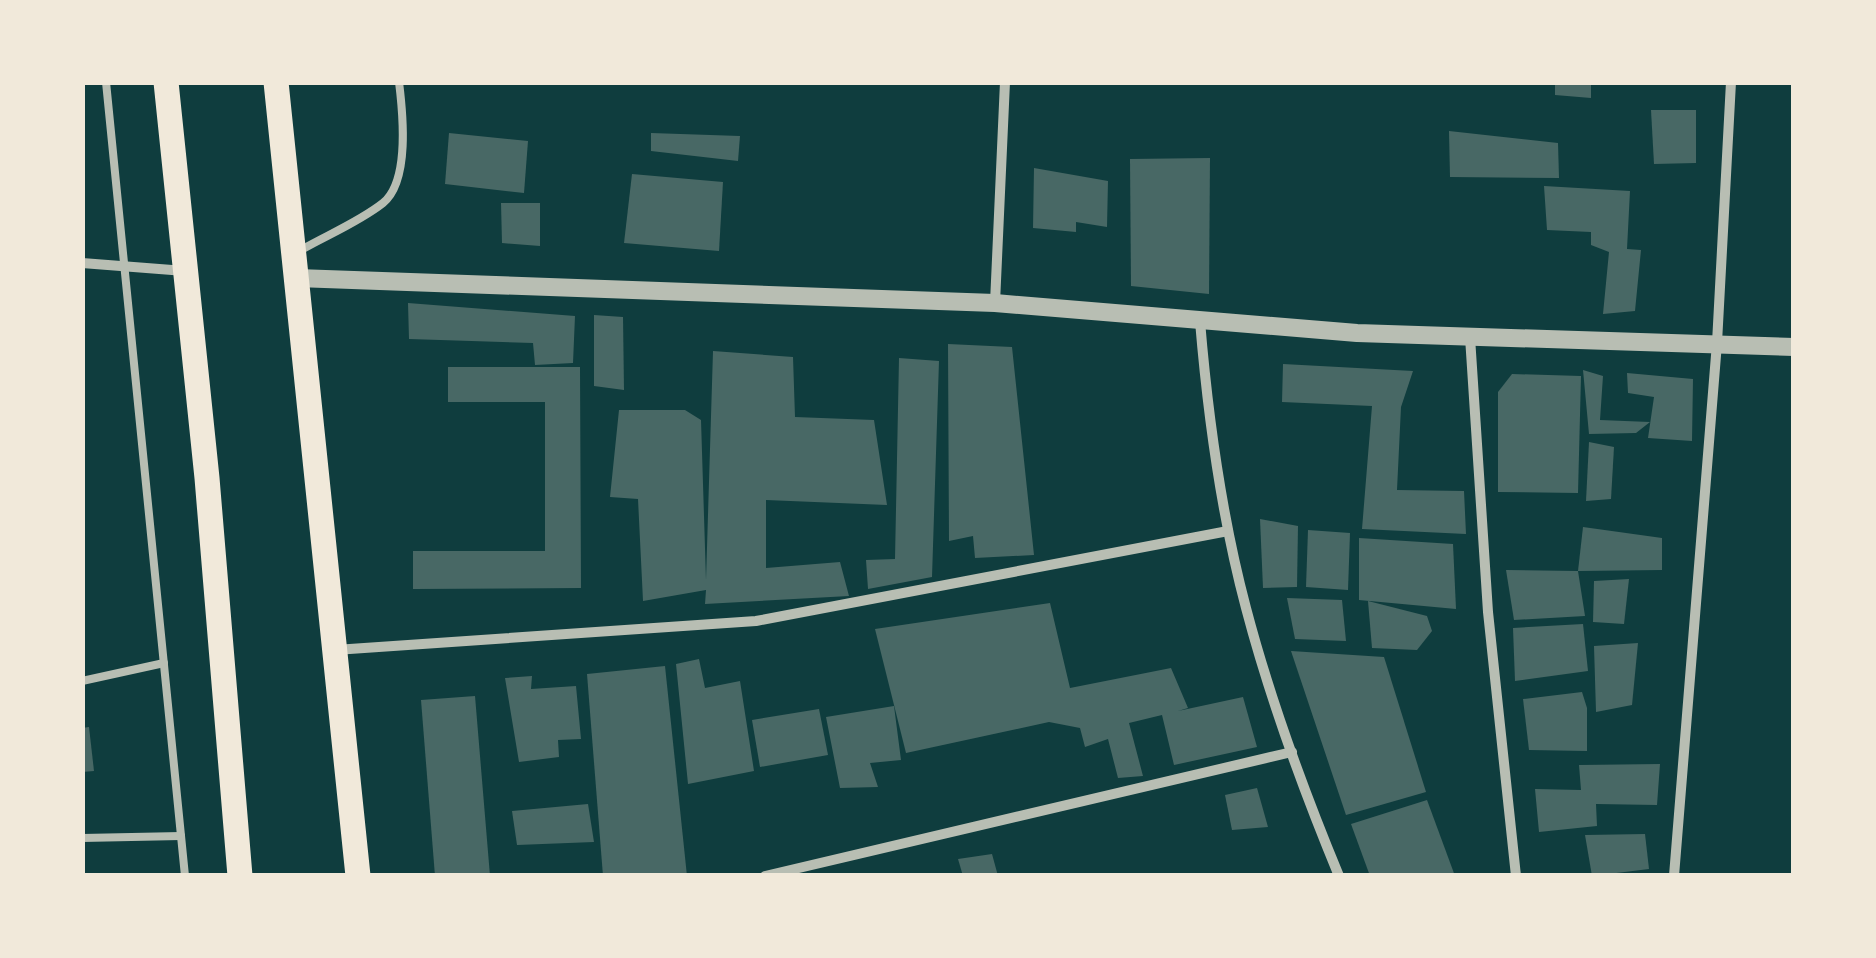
<svg xmlns="http://www.w3.org/2000/svg" width="1876" height="958" font-family="Arial,sans-serif">
	<style>
		.building { fill: #486865 }
		.lines { fill: none; stroke-linecap: round; stroke-linejoin: round }
		.service { stroke: #b8beb3; stroke-width: 8 }
		.minor { stroke: #b8beb3; stroke-width: 10 }
		.tertiary { stroke: #b8beb3; stroke-width: 18 }
		.trunk { stroke: #f1e9da; stroke-width: 25 }
	</style>
	<rect width="100%" height="100%" fill="#0f3d3e"/>
	<g class="building">
		<path d="M1555 82H1591V98L1555 95Z"/>
		<path d="M1651 110H1696V163L1654 164Z"/>
		<path d="M1449 131 1558 143 1559 178 1450 177Z"/>
		<path d="M449 133 528 141 524 193 445 184Z"/>
		<path d="M651 133 740 136 738 161 651 151Z"/>
		<path d="M1210 158 1209 294 1131 286 1130 159Z"/>
		<path d="M1034 168 1108 181 1107 227 1076 222V232L1033 228Z"/>
		<path d="M632 174 723 182 719 251 624 243Z"/>
		<path d="M1544 186 1630 191 1627 249 1641 250 1635 311 1603 314 1609 252 1591 245V232L1547 230Z"/>
		<path d="M501 203H540V246L502 243Z"/>
		<path d="M408 303 575 316 573 363 535 365 533 343 409 339Z"/>
		<path d="M594 315 623 317 624 390 594 386Z"/>
		<path d="M948 344 1012 347 1034 555 975 558 973 536 949 541Z"/>
		<path d="M713 351 793 357 795 417 874 420 887 505 766 500V568L840 562 849 596 705 604 706 590 643 601 638 499 610 497 619 410H685L701 420 706 580Z"/>
		<path d="M899 358 939 361 932 577 868 589 866 560 895 559Z"/>
		<path d="M1283 364 1413 371 1401 407 1397 490 1464 491 1466 534 1362 529 1372 406 1282 402Z"/>
		<path d="M448 367H580L581 588 413 589V551H545V402H448Z"/>
		<path d="M1583 370 1603 376 1600 420 1650 422 1636 433 1589 434Z"/>
		<path d="M1627 373 1693 379 1692 441 1648 438 1654 397 1628 393Z"/>
		<path d="M1512 374 1581 376 1578 493 1498 492V392Z"/>
		<path d="M1589 442 1614 447 1611 499 1586 501Z"/>
		<path d="M1260 519 1298 526 1297 587 1263 588Z"/>
		<path d="M1583 527 1662 538V570L1578 571Z"/>
		<path d="M1308 530 1350 533 1348 590 1306 587Z"/>
		<path d="M1359 538 1453 544 1456 609 1359 600Z"/>
		<path d="M1506 570 1578 571 1585 616 1514 620Z"/>
		<path d="M1629 579 1624 624 1593 622 1594 581Z"/>
		<path d="M1287 598 1342 600 1346 641 1295 639Z"/>
		<path d="M1368 601 1427 616 1432 631 1417 650 1372 648Z"/>
		<path d="M1050 603 1070 688 1171 668 1188 708 1178 711 1243 697 1257 747 1174 765 1162 715 1129 723 1143 776 1118 778 1108 739 1085 747 1080 728 1049 722 906 753 875 629Z"/>
		<path d="M1583 624 1588 671 1515 681 1513 628Z"/>
		<path d="M1638 643 1632 705 1596 712 1594 646Z"/>
		<path d="M1291 651 1384 657 1426 792 1346 815Z"/>
		<path d="M699 659 705 688 740 681 754 771 688 784 676 664Z"/>
		<path d="M665 666 687 876H603L587 674Z"/>
		<path d="M532 676 531 689 576 686 581 739 558 740 559 757 519 762 505 678Z"/>
		<path d="M1582 692 1587 708V751L1529 750 1523 699Z"/>
		<path d="M475 696 490 876H435L421 700Z"/>
		<path d="M894 706 901 760 870 763 878 787 840 788 826 717Z"/>
		<path d="M819 709 828 755 760 767 752 720Z"/>
		<path d="M89 727 94 771 82 772V728Z"/>
		<path d="M1660 764 1657 805 1596 804 1597 826 1539 832 1535 789 1581 790 1579 765Z"/>
		<path d="M1257 788 1268 827 1232 830 1225 795Z"/>
		<path d="M1427 800 1455 876H1370L1351 824Z"/>
		<path d="M588 804 594 842 517 845 512 811Z"/>
		<path d="M1645 834 1649 869 1592 876 1585 835Z"/>
		<path d="M992 854 998 876H963L958 859Z"/>
	</g>
	<g class="lines">
		<g class="service">
			<path d="M106 82 185 876"/>
			<path d="M301 250C327 235 359 222 383 203 410 181 403 114 399 82"/>
			<path d="M82 681 164 663"/>
			<path d="M82 838 181 836"/>
		</g>
		<g class="minor">
			<path d="M82 263 185 271"/>
			<path d="M995 303 1005 82"/>
			<path d="M1200 321C1208 418 1221 514 1246 608 1270 699 1303 789 1339 876"/>
			<path d="M1470 337 1488 612 1516 876"/>
			<path d="M335 650 756 621 1228 531"/>
			<path d="M765 876 1292 752"/>
			<path d="M1674 876 1717 343 1731 82"/>
		</g>
		<path class="tertiary" d="M297 278 995 303 1357 333 1794 347"/>
		<g class="trunk">
			<path d="M166 82 207 478 240 876"/>
			<path d="M276 82 358 876"/>
		</g>
	</g>
	<rect width="1876" height="958" fill="none" stroke="#f1e9da" stroke-width="170"/>
</svg>
